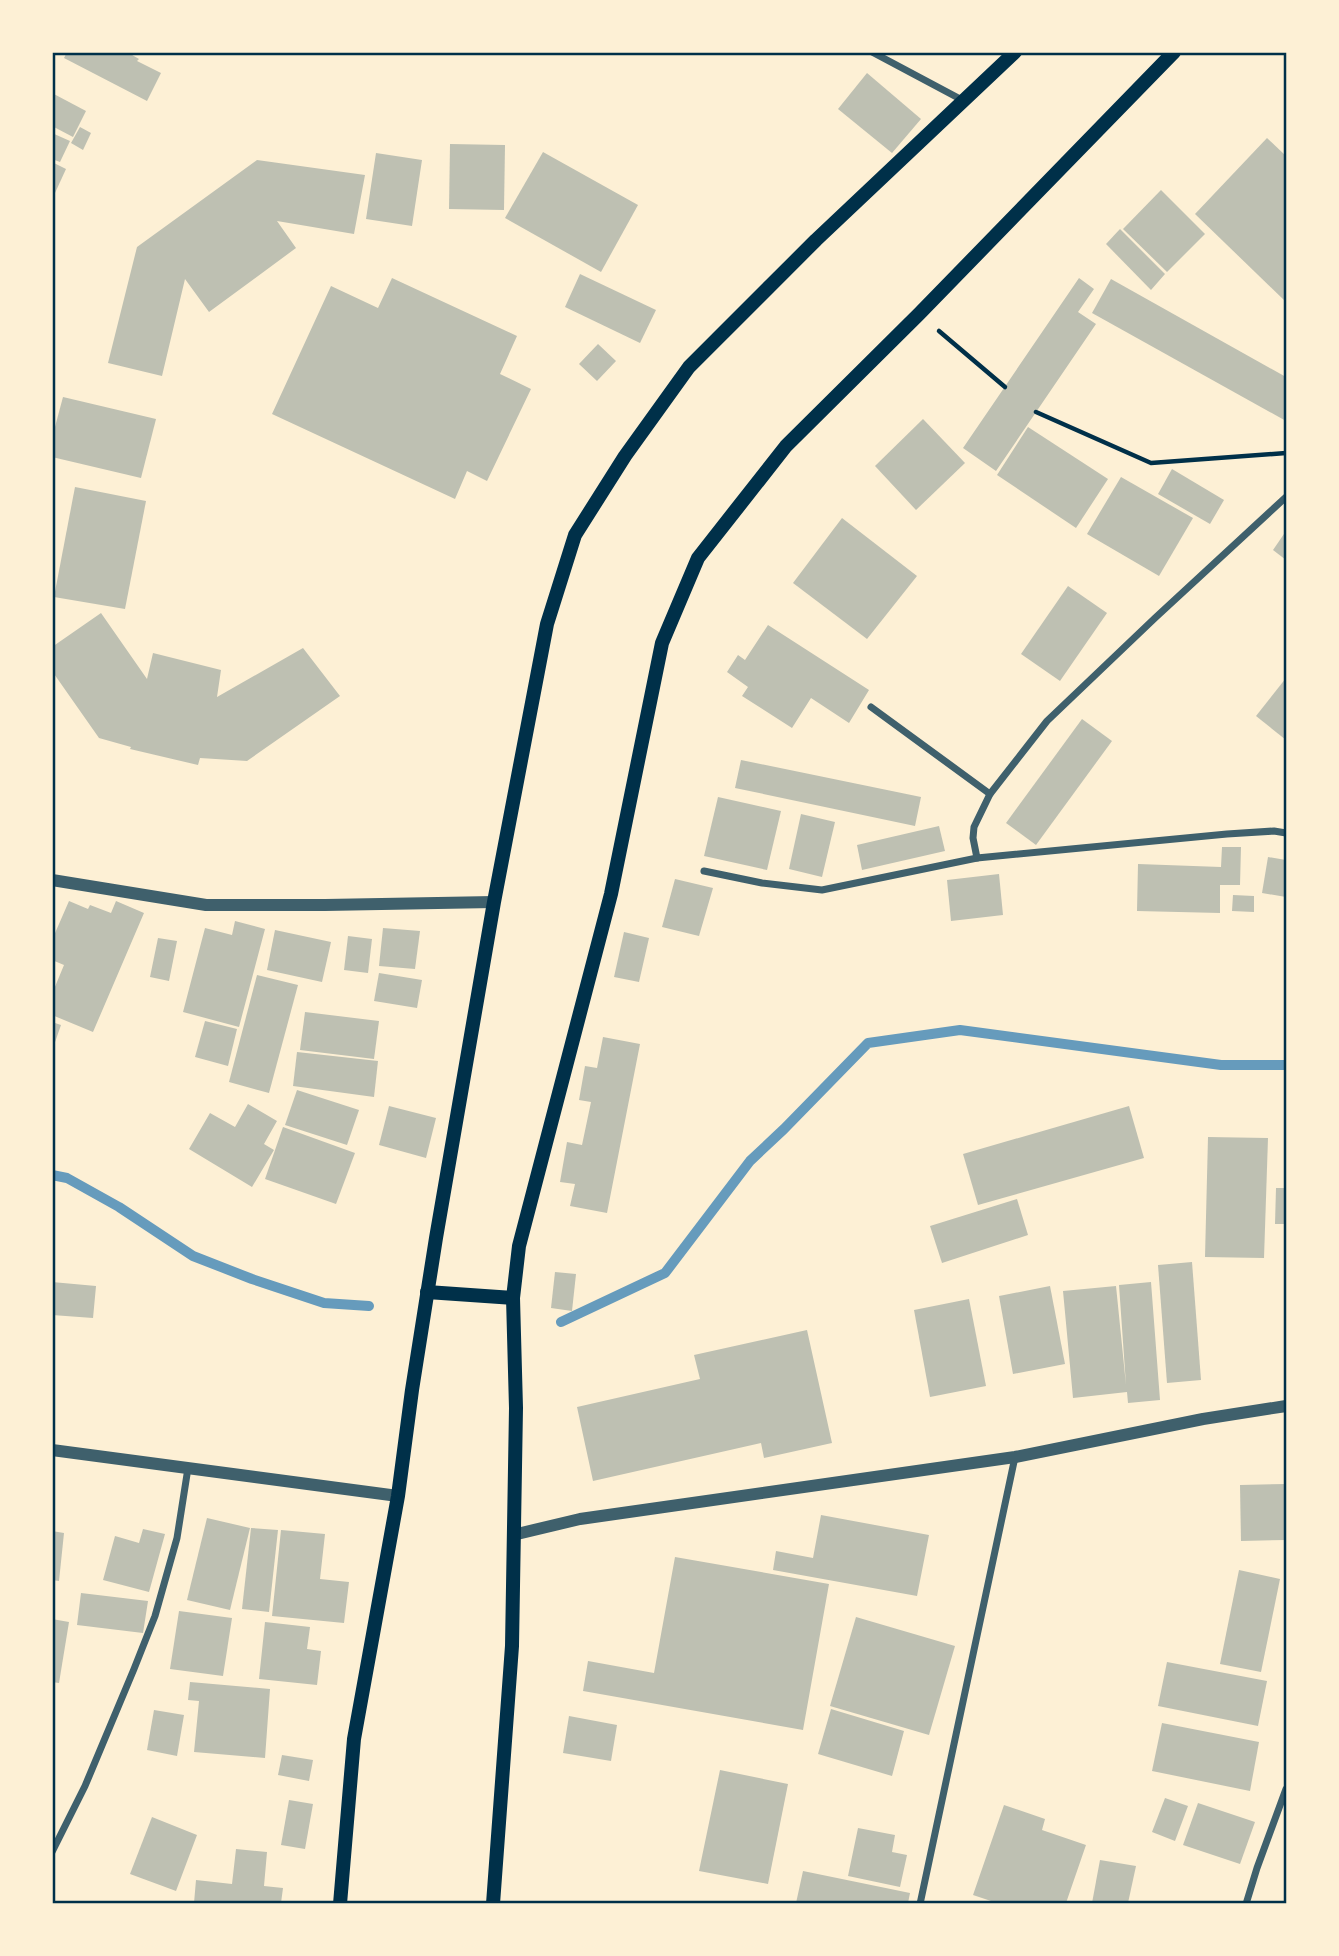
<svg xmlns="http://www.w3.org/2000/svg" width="1339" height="1956" font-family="'Golos Text',sans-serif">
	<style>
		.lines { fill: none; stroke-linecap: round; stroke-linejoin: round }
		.stream { stroke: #669bbc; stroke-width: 10 }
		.building { fill: #bec0b2 }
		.path { stroke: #003049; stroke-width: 4.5 }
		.minor { stroke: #3f606c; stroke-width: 7 }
		.tertiary { stroke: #3f606c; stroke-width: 12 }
		.secondary { stroke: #003049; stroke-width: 14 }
		.neatline { fill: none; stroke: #003049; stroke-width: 2.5 }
	</style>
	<rect width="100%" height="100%" fill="#fdf0d5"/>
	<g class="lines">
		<g class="stream">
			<path d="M52 1175 67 1178 119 1207 193 1256 252 1279 324 1303 369 1306"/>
			<path d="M561 1322 665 1273 750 1161 784 1129 868 1043 960 1030 1221 1065H1286"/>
		</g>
	</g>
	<g class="building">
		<path d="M67 52H127L139 59 137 61 161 73 147 101 64 58Z"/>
		<path d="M867 73 921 119 892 153 838 109Z"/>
		<path d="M52 93 86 111 73 137 52 126Z"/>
		<path d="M80 127 91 133 83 150 71 143Z"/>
		<path d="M52 133 70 141 60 162 52 159Z"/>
		<path d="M1267 138 1286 156V302L1195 214Z"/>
		<path d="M450 144 505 145 504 210 449 209Z"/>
		<path d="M543 152 638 205 601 272 505 218Z"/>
		<path d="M376 153 422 160 412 226 366 219Z"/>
		<path d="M257 160 365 175 354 234 277 221 296 248 209 312 185 279 162 376 108 363 137 247Z"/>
		<path d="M52 162 66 169 55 193 52 192Z"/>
		<path d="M1161 190 1205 234 1167 272 1123 229Z"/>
		<path d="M1120 229 1165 274 1151 290 1106 244Z"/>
		<path d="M580 274 656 310 640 343 565 307Z"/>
		<path d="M392 278 517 336 500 374 531 389 487 481 467 471 455 499 272 414 331 286 378 308Z"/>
		<path d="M1079 278 1094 289 1078 312 1096 324 996 471 963 448Z"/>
		<path d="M1111 279 1286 377V421L1092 313Z"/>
		<path d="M598 344 616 361 597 381 579 364Z"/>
		<path d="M63 397 156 419 141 478 52 457V438Z"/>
		<path d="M923 419 965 463 916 510 875 466Z"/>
		<path d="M1028 427 1108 479 1076 528 997 475Z"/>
		<path d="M1172 469 1224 500 1210 524 1158 494Z"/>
		<path d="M1121 477 1193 518 1159 576 1087 534Z"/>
		<path d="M75 487 146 501 125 609 54 597Z"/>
		<path d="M842 518 917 576 867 639 793 583Z"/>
		<path d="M1286 531V560L1273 550Z"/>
		<path d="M1068 586 1107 613 1060 681 1021 654Z"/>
		<path d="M101 613 147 679 153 653 221 670 217 697 303 648 340 696 247 761 200 758 198 765 130 749 131 747 99 738 52 671V647Z"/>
		<path d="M768 625 869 690 849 723 811 698 792 728 742 696 748 687 727 672 738 655 745 660Z"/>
		<path d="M1286 678V740L1256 716Z"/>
		<path d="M1082 719 1112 741 1036 845 1006 823Z"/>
		<path d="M741 760 921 797 915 826 735 788Z"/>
		<path d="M718 797 781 811 767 870 704 856Z"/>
		<path d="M801 814 835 822 822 877 789 869Z"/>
		<path d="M939 826 945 851 862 870 857 845Z"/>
		<path d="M1222 847H1241L1240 885H1220V913L1137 911 1138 864 1221 867Z"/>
		<path d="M1268 857 1286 860V897L1262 893Z"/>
		<path d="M999 874 1003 915 951 921 947 880Z"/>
		<path d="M675 879 713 888 699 936 662 927Z"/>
		<path d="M1233 895 1254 896V912L1232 911Z"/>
		<path d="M69 901 88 909 90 905 111 913 116 901 144 913 93 1032 52 1015V994L64 965 52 960V940Z"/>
		<path d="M235 921 265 929 239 1027 183 1012 205 928 232 935Z"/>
		<path d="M383 928 420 931 415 969 379 966Z"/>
		<path d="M275 930 331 942 322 982 267 970Z"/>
		<path d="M624 932 649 938 639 982 614 977Z"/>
		<path d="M348 936 372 939 368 973 344 970Z"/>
		<path d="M158 938 177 941 169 981 150 977Z"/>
		<path d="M379 973 422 980 417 1008 374 1001Z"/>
		<path d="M257 975 298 985 269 1093 229 1082Z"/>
		<path d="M305 1012 379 1021 374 1059 300 1050Z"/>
		<path d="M205 1021 237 1029 228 1066 195 1057Z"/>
		<path d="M52 1022 61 1025 53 1048H52Z"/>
		<path d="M603 1037 640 1044 607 1213 570 1206 575 1184 560 1182 567 1142 582 1145 591 1102 579 1100 585 1066 597 1068Z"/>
		<path d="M297 1052 378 1061 374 1097 293 1086Z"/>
		<path d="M297 1090 359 1110 347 1145 285 1125Z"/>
		<path d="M248 1104 277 1121 264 1144 274 1150 252 1187 189 1149 210 1113 235 1127Z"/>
		<path d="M389 1106 436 1118 426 1158 379 1145Z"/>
		<path d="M1129 1106 1144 1158 978 1205 963 1154Z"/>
		<path d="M283 1127 355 1153 336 1204 265 1179Z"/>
		<path d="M1208 1137 1268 1138 1264 1258 1205 1257Z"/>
		<path d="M1276 1188H1286V1224H1275Z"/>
		<path d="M1017 1199 1028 1235 942 1263 930 1226Z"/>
		<path d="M1192 1262 1201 1380 1167 1383 1158 1265Z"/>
		<path d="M555 1272 576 1274 572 1311 551 1308Z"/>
		<path d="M52 1282 96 1286 93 1318 52 1315Z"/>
		<path d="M1151 1282 1160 1400 1128 1403 1127 1392 1073 1398 1063 1291 1116 1286 1126 1385 1119 1285Z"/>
		<path d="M1050 1286 1065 1364 1013 1374 999 1296Z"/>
		<path d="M969 1299 986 1386 930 1397 914 1310Z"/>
		<path d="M807 1330 832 1443 764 1458 761 1443 593 1481 577 1407 700 1379 694 1355Z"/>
		<path d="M1286 1484V1540L1241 1541 1240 1485Z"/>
		<path d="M821 1515 929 1535 917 1596 773 1570 776 1551 813 1558Z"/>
		<path d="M207 1518 250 1528 230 1610 187 1600Z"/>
		<path d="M251 1528 278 1530 269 1612 242 1609Z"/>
		<path d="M143 1529 165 1534 149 1592 103 1580 115 1536 139 1543Z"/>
		<path d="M281 1530 325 1534 320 1579 349 1582 344 1623 272 1616Z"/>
		<path d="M52 1531 64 1533 59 1581 52 1580Z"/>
		<path d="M675 1557 829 1584 803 1730 583 1691 588 1661 654 1673Z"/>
		<path d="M1239 1570 1280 1579 1261 1672 1220 1664Z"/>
		<path d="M81 1593 148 1601 143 1633 77 1625Z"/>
		<path d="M179 1611 232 1618 223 1676 170 1669Z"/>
		<path d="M856 1617 955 1646 929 1735 830 1706Z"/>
		<path d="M52 1619 69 1622 59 1683 52 1682Z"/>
		<path d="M265 1622 310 1627 307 1649 321 1651 317 1685 259 1679Z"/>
		<path d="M1167 1662 1267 1681 1258 1726 1158 1706Z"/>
		<path d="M190 1682 270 1689 265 1758 194 1752 199 1701 188 1700Z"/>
		<path d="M831 1709 904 1731 892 1776 818 1754Z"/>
		<path d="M154 1710 184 1715 177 1756 147 1750Z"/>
		<path d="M569 1716 617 1725 611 1761 563 1753Z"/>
		<path d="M1162 1723 1259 1742 1250 1791 1152 1771Z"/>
		<path d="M282 1755 313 1760 309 1781 278 1775Z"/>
		<path d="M720 1770 788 1784 768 1884 699 1871Z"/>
		<path d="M1165 1798 1188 1806 1175 1841 1152 1832Z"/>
		<path d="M289 1800 313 1804 305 1849 281 1845Z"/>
		<path d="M1198 1803 1255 1822 1240 1864 1183 1845Z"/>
		<path d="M1004 1805 1045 1819 1042 1830 1086 1845 1066 1903H997L973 1895Z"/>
		<path d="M152 1817 197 1835 176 1891 130 1874Z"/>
		<path d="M858 1828 895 1835 892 1852 907 1855 900 1887 848 1876Z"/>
		<path d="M236 1849 267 1852 264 1886 283 1888 281 1903H194L196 1880 232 1884Z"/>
		<path d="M1100 1860 1136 1866 1128 1903H1092Z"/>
		<path d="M803 1871 910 1893 908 1903H796Z"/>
	</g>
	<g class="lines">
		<g class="path">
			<path d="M939 331 1005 387"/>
			<path d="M1036 412 1151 463 1286 453"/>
		</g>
		<g class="minor">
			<path d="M872 52 964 101"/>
			<path d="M1286 497 1155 618 1047 721 990 794 974 827 973 838 977 858 1227 834 1274 831 1286 833"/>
			<path d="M871 707 990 794"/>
			<path d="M704 871 762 883 822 890 977 858"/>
			<path d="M52 1852 85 1786 134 1669 155 1616 177 1538 188 1468"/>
			<path d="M920 1904 1015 1457"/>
			<path d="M1246 1904 1257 1868 1286 1789"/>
		</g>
		<g class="tertiary">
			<path d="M52 880 206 905H325L494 902"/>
			<path d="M52 1450 398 1496"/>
			<path d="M513 1535 580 1519 1015 1457 1203 1419 1286 1406"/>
		</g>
		<g class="secondary">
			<path d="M427 1292 513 1298"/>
			<path d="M340 1904 354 1739 398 1496 412 1390 436 1238 494 902 547 624 575 535 625 456 689 367 816 240 1015 52"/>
			<path d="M493 1904 512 1646 516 1408 513 1298 519 1246 611 894 662 643 698 558 786 446 919 314 1174 52"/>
		</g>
	</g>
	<rect width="1339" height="1956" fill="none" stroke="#fdf0d5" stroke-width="108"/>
	<rect x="54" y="54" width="1231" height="1848" class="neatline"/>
</svg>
